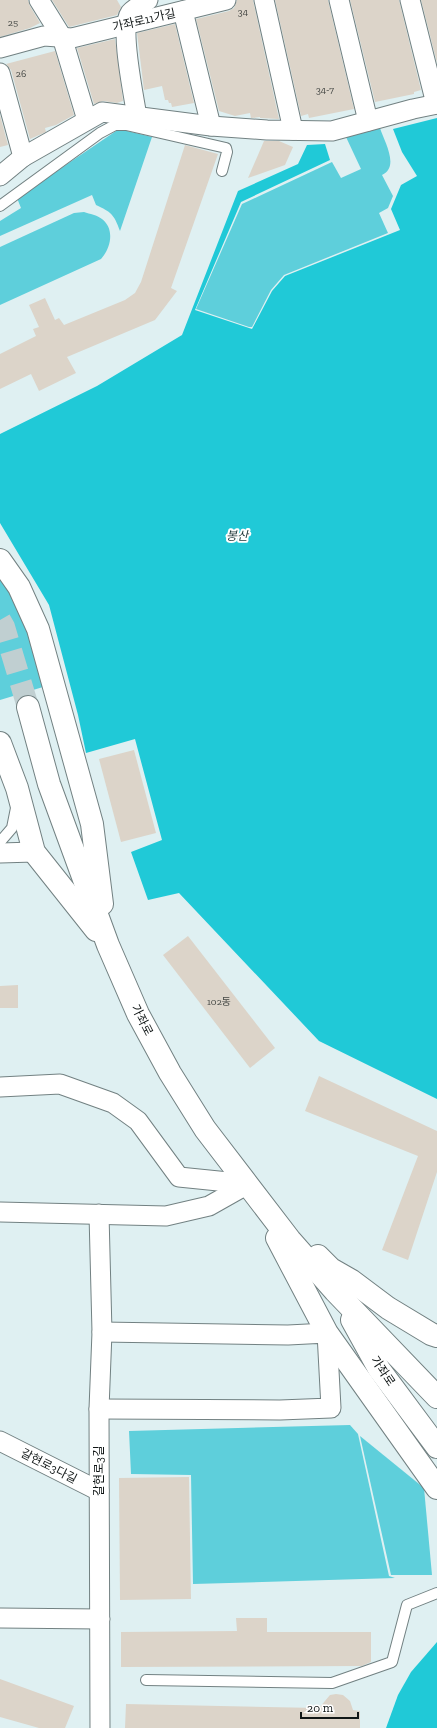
<svg xmlns="http://www.w3.org/2000/svg" width="437" height="1728" font-family="'Zilla Slab','Noto Sans KR',serif">
	<style>
		.green { fill: #5ecfdb }
		.forest { fill: #20c9d7 }
		.building { fill: #dcd4c9 }
		.lines { fill: none; stroke-linecap: round; stroke-linejoin: round }
		.secondary-tunnel { stroke: #c0cfd1; stroke-width: 22; stroke-dasharray: 22 11; stroke-linecap: butt }
		.service-casing { stroke: #728182; stroke-width: 12 }
		.minor-casing { stroke: #728182; stroke-width: 21 }
		.secondary-casing { stroke: #728182; stroke-width: 24 }
		.service { stroke: #fff; stroke-width: 10 }
		.minor { stroke: #fff; stroke-width: 19 }
		.secondary { stroke: #fff; stroke-width: 22 }
		.labels { text-anchor: middle; dominant-baseline: central; stroke-width: 4; stroke-linejoin: round; paint-order: stroke }
		.number-label { font-size: 10px; fill: #434643 }
		.street-label { font-size: 12px; fill: #101616; stroke: #fff }
		.park-label { font-size: 12px; font-style: italic; fill: #1b3436; stroke: #fff }
	</style>
	<rect width="100%" height="100%" fill="#dff0f2"/>
	<g class="green">
		<path d="M380 128C384 141 400 167 382 175L393 196 388 208 379 213 388 233 284 275 271 290 252 327H249L196 309 242 204 332 162 341 178 361 169 346 137Z"/>
		<path d="M119 129 152 137 120 231C114 214 111 212 96 205L92 195 0 236V221L21 208 17 198Z"/>
		<path d="M84 212C90 214 97 215 102 219 115 229 111 248 101 259L0 305V247L74 213Z"/>
		<path d="M0 573 29 631 43 687 0 700Z"/>
		<path d="M350 1425 358 1434 389 1576 395 1578 193 1584 191 1475 131 1474 129 1431Z"/>
		<path d="M360 1436 424 1488 432 1575H391Z"/>
	</g>
	<g class="forest">
		<path d="M437 118V1099L319 1041 179 893 148 900 131 852 162 840 135 739 86 753 78 715 49 605 0 523V434L97 386 182 335 238 191 298 164 307 145 325 144 330 160 241 202 195 310 252 329 272 291 285 276 400 230 391 209 401 185 417 176 402 152 393 129Z"/>
		<path d="M437 1642V1728H386L398 1695 411 1672Z"/>
	</g>
	<g class="building">
		<path d="M0 0H28L30 6 40 23 30 28 0 37Z"/>
		<path d="M52 0H117L121 7 117 15 69 27Z"/>
		<path d="M237 0H253L279 119 260 118V117L251 118 250 113 235 116 219 111 196 19 229 11 234 8Z"/>
		<path d="M275 0H328L354 109 309 118 308 114 301 116Z"/>
		<path d="M350 0H399L421 90 414 92V94L375 102Z"/>
		<path d="M421 0H437V63Z"/>
		<path d="M175 24 194 103 172 107 171 103H169L168 100H165L162 86 144 90 137 33Z"/>
		<path d="M115 39 123 101 117 103 103 101 94 104 77 48Z"/>
		<path d="M55 51 74 115 56 125 45 128 46 132 30 139 11 70 6 64Z"/>
		<path d="M0 115 8 145 0 147Z"/>
		<path d="M264 141H279L293 147 285 165 248 178Z"/>
		<path d="M185 145 218 154 171 288 177 291 155 320 67 357 76 373 39 391 31 374 0 389V354L36 336 33 329 39 327 29 305 45 298 55 320 59 318 64 325 125 300 135 293 141 282Z"/>
		<path d="M134 750 156 833 121 842 99 759Z"/>
		<path d="M188 936 275 1048 250 1068 163 955Z"/>
		<path d="M18 985V1008H0V986Z"/>
		<path d="M319 1076 437 1131V1172L408 1260 382 1250 418 1156 305 1111Z"/>
		<path d="M189 1477 191 1599 120 1600 119 1478Z"/>
		<path d="M236 1618H267V1632H371V1662L362 1666 121 1667V1632L237 1631Z"/>
		<path d="M0 1679 74 1706 65 1728H39L0 1717Z"/>
		<path d="M336 1694 343 1695 350 1701 353 1710 360 1711V1728H125L126 1704 319 1708 330 1695Z"/>
	</g>
	<g class="lines">
		<path class="secondary-tunnel" d="M0 620 4 627 28 707"/>
		<g class="service-casing">
			<g id="service">
				<path d="M0 206 100 133 115 125H126L226 148 227 152 222 171"/>
				<path d="M0 842 12 828 16 808"/>
				<path d="M146 1680 332 1683 392 1662 407 1605 437 1593"/>
			</g>
		</g>
		<g class="minor-casing">
			<g id="minor">
				<path d="M39 0 62 37 87 120"/>
				<path d="M264 0 293 130"/>
				<path d="M339 0 368 121"/>
				<path d="M410 0 436 104"/>
				<path d="M183 11 211 126"/>
				<path d="M0 48 44 36 72 38 226 0"/>
				<path d="M0 73 23 157"/>
				<path d="M137 117C134 96 119 28 130 13 134 8 143 4 148 0"/>
				<path d="M0 176 23 157 102 112 211 126 267 130 332 131 413 109 437 104"/>
				<path d="M0 853 34 852"/>
				<path d="M0 1087 60 1084 113 1103 138 1121 179 1177 248 1184"/>
				<path d="M0 1212 166 1216 209 1206 248 1184"/>
				<path d="M99 1214 102 1332 99 1409 100 1728"/>
				<path d="M99 1409 280 1410 331 1408 327 1333 288 1335 102 1332"/>
				<path d="M0 1441 99 1491"/>
				<path d="M0 1618 100 1619"/>
			</g>
		</g>
		<g class="secondary-casing">
			<g id="secondary">
				<path d="M0 560 19 587 38 629 92 824 102 904"/>
				<path d="M28 707 49 784 108 945 138 1014 170 1073 205 1129 290 1240 335 1291 437 1397"/>
				<path d="M0 743 17 788 34 852 96 930"/>
				<path d="M277 1238 327 1333 437 1488"/>
				<path d="M318 1256 331 1269 352 1281 388 1308 431 1334 437 1336"/>
				<path d="M352 1320 379 1369 437 1447"/>
			</g>
		</g>
		<use href="#service" class="service"/>
		<use href="#minor" class="minor"/>
		<use href="#secondary" class="secondary"/>
	</g>
	<g class="labels">
		<g class="number-label">
			<text x="243" y="12">34</text>
			<text x="13" y="23">25</text>
			<text x="21" y="74">26</text>
			<text x="325" y="90">34-7</text>
			<text x="219" y="1002">102동</text>
		</g>
		<g class="street-label">
			<text transform="translate(144 20) rotate(-13)">가좌로11가길</text>
			<text transform="translate(142 1020) rotate(63)">가좌로</text>
			<text transform="translate(383 1371) rotate(56)">가좌로</text>
			<text transform="translate(49 1466) rotate(27)">갈현로3다길</text>
			<text transform="translate(99 1471) rotate(-90)">갈현로3길</text>
		</g>
		<g class="park-label">
			<text x="237" y="536">봉산</text>
		</g>
	</g>
	<path d="M301 1712v6h57v-6" fill="none" stroke="#101616" stroke-width="2"/>
	<text x="307" y="1712" font-size="12" fill="#101616" stroke="#ffffff" stroke-width="3" paint-order="stroke">20 m</text>
</svg>
